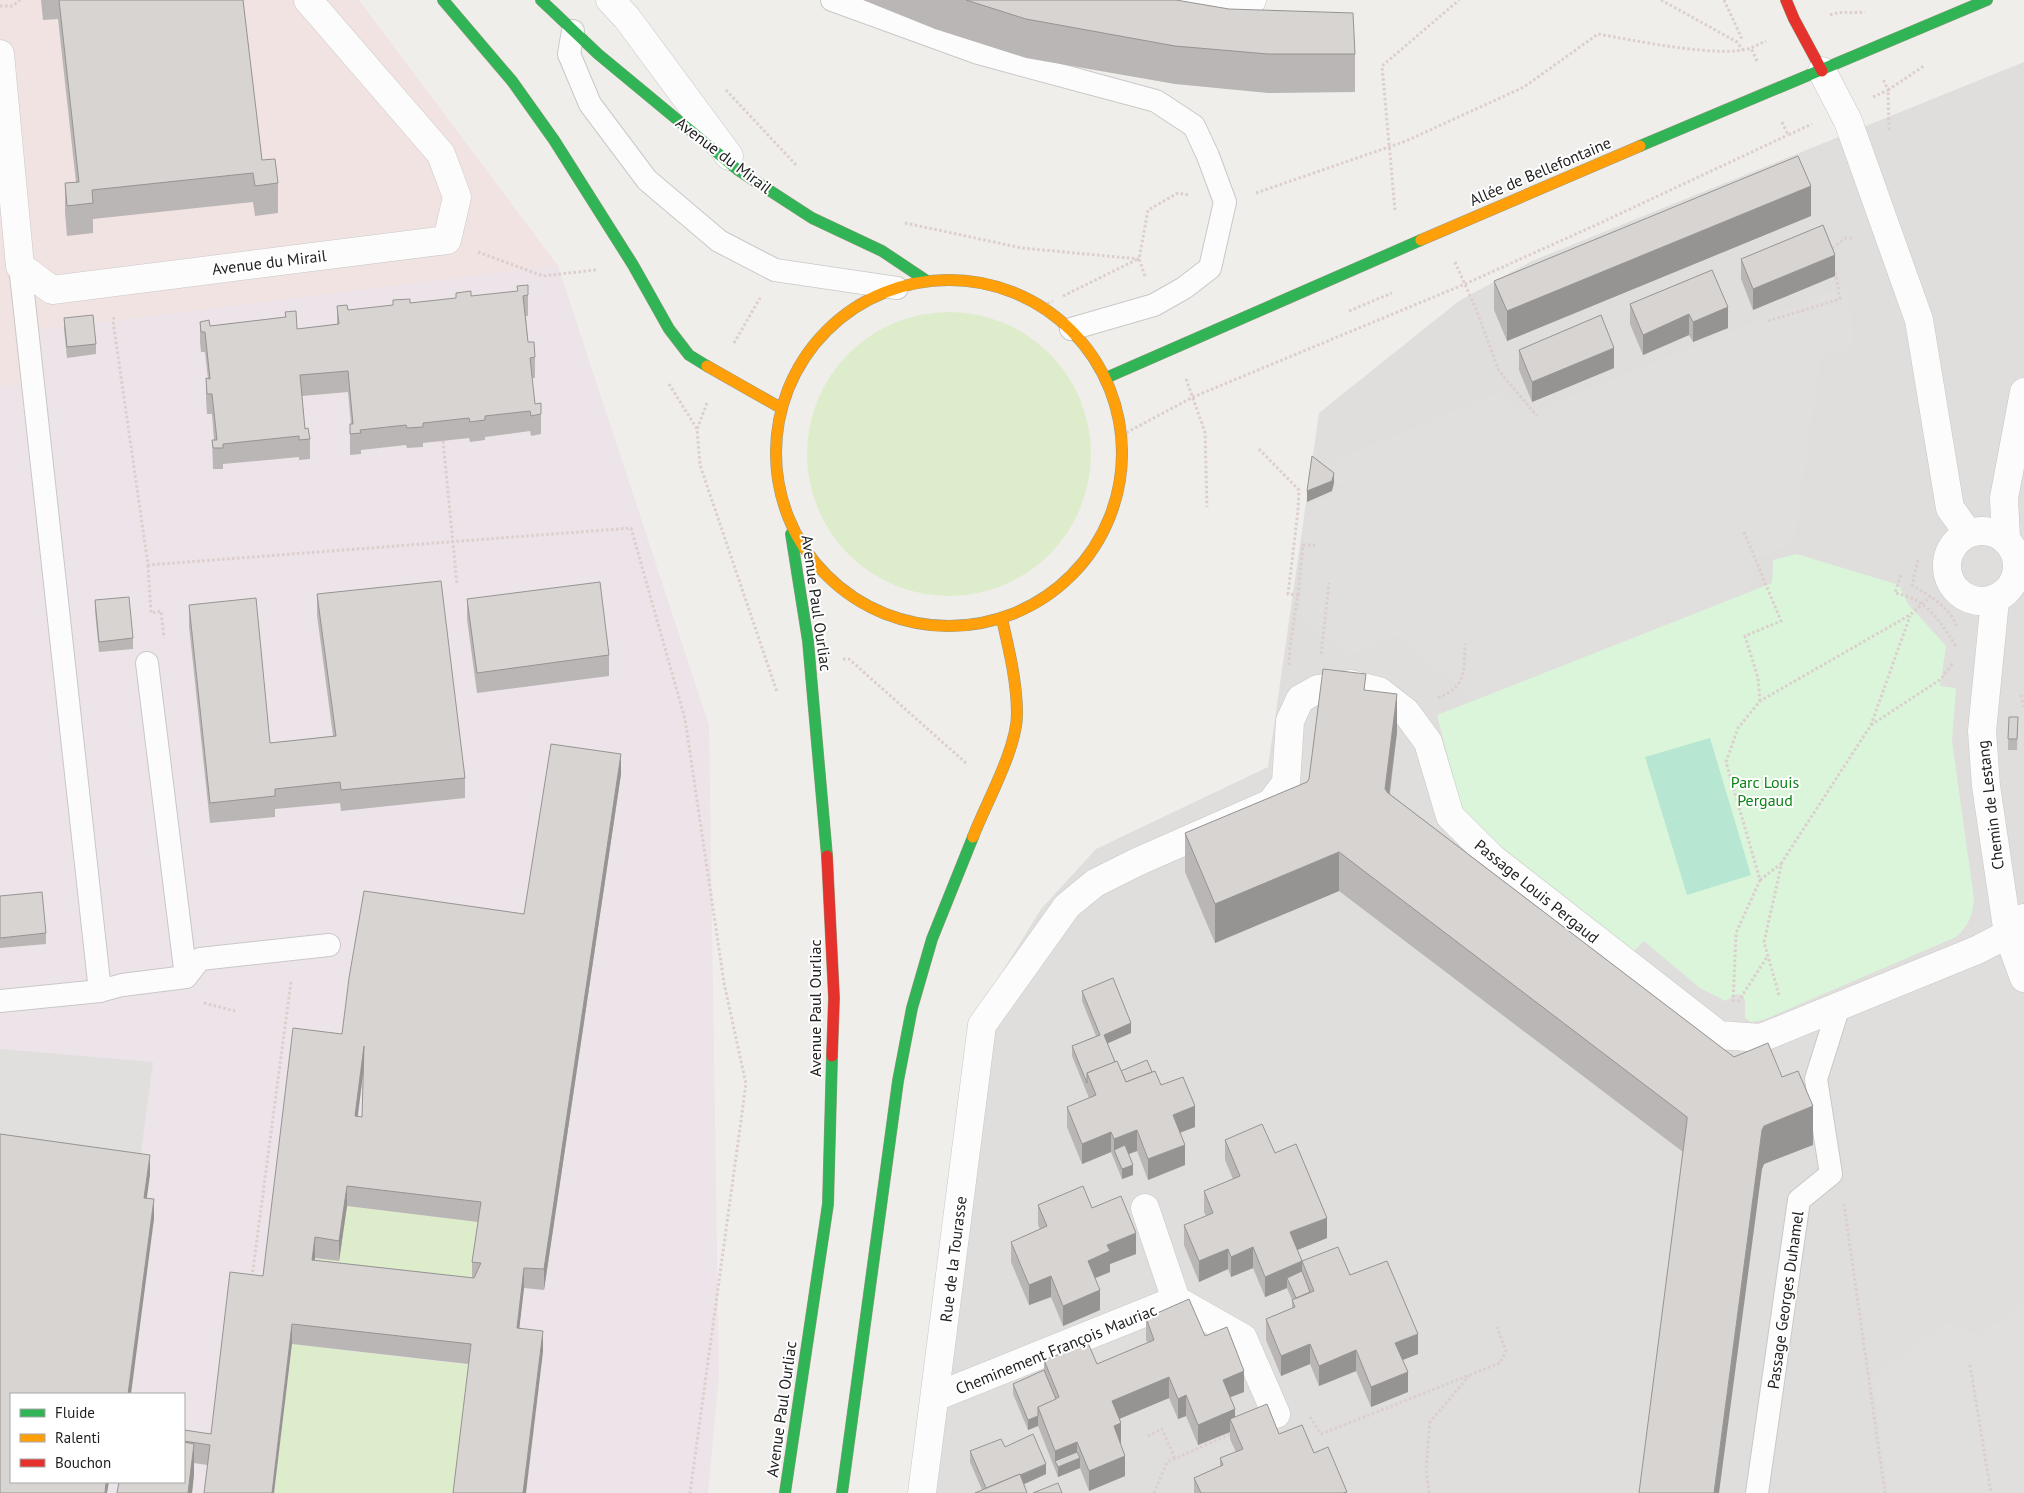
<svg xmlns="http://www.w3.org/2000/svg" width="2024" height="1493" font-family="'PT Sans',sans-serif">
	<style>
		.residential { fill: #dfdedc }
		.commercial { fill: #f1e3e1 }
		.industrial { fill: #ede4e9; fill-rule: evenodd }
		.grass { fill: #ddeccb }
		.park { fill: #daf5da }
		.pitch { fill: #b7e6d2 }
		.parking { fill: #e0dfde }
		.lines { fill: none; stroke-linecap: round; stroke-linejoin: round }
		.lane-casing { stroke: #c9c8c7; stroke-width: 24 }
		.street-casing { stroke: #c9c8c7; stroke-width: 29 }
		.fast-casing { stroke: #999a82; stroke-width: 12 }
		.slow-casing { stroke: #999a82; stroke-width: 12 }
		.jam-casing { stroke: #999a82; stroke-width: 12 }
		.path { stroke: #dccecd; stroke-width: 3; stroke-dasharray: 2.5 2.5; stroke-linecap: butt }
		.lane { stroke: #fdfcfc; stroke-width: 22 }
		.street { stroke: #fdfcfc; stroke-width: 28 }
		.fast { stroke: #30b455; stroke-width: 11 }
		.slow { stroke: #ff9f0a; stroke-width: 11 }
		.jam { stroke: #e5322d; stroke-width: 11 }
		.wall { fill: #b9b6b5; fill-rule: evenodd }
		.shaded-wall { fill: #969493 }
		.building { fill: #d7d4d2; stroke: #969493; fill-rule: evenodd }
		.labels { text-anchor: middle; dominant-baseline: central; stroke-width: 4; stroke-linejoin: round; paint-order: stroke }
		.street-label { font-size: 16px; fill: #222; stroke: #fff }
		.park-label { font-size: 16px; fill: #0c8416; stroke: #fff }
	</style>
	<rect width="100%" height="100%" fill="#f0eeeb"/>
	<path class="residential" d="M2024 62V1493H909L976 1014 1041 909 1096 849 1268 767 1319 413 1459 301 1532 261Z"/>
	<path class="commercial" d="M0 0H359L558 266 27 332 24 383 0 386Z"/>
	<path class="industrial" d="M558 266 709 725 719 1376 708 1493H0V386L24 383 19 332ZM11 1394H184V1482H11Z"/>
	<g class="grass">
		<circle cx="949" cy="454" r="142"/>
		<path d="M347 1206 481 1222 473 1282 312 1280 315 1258 339 1261Z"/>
		<path d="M292 1344 471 1365 456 1493H274Z"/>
	</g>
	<path class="park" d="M1797 554 1899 585 1908 604 1946 646 1940 686 1956 688 1952 741 1974 899C1973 916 1968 926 1956 937L1763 1020 1751 1022 1745 1018V1001L1743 995 1737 994 1725 1001 1700 988 1644 941 1630 955 1465 822 1437 715 1772 583 1773 560Z"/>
	<path class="pitch" d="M1710 738 1751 875 1687 895 1645 757Z"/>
	<g class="parking">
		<path d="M1848 284 1854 347 1821 356 1794 544 1754 558 1751 591 1475 700 1396 636 1347 656 1301 617 1305 507 1346 488 1314 469 1499 392 1527 414Z"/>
		<path d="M0 1049 153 1062 140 1160 0 1140Z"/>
		<path d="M2024 1301V1493H1889L1873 1377 1947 1322 1979 1336Z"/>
	</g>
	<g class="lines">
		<g class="lane-casing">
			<g id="lane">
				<path d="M832 0 978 53 1156 101 1194 126 1208 156 1225 202 1210 268 1184 288 1154 305 1071 329"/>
				<path d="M573 31 569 54 590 104 647 180 719 241 775 270 897 288"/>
				<path d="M147 663 186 977"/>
				<path d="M100 991 122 985 186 977 200 959 329 945"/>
				<path d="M0 1001 100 991 20 266"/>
				<path d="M1757 1493 1799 1200 1831 1174 1816 1079 1839 1006"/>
			</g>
		</g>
		<g class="street-casing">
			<g id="street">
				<path d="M610 0 627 18 729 156"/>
				<path d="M1127 0 1201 11 1252 0"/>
				<path d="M0 54 20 266 52 290 447 240 457 197 441 154 308 0"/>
				<path d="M1822 71 1848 121 1919 320 1950 508 1968 533"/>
				<circle cx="1982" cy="566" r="35"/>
				<path d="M2006 539 2004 498 2024 392"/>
				<path d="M1995 600 1982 731 1986 786 2008 934 2024 978"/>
				<path d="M1145 1208 1176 1300 1243 1338 1276 1414"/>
				<path d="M935 1397 1176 1300"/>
				<path d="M922 1493 982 1025 1067 906 1095 883 1137 862 1271 803 1286 783 1290 721 1300 699 1318 689 1350 684 1379 691 1406 712 1428 742 1450 816 1492 858 1719 1035 1761 1038 1977 950 2008 934 2024 918"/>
			</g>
		</g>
		<g class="fast-casing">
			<g id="fast">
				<path d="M443 0 512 81 554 140 633 265 669 329 689 355 707 366"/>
				<path d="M541 0 598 54 738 170 812 218 882 251 927 281"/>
				<path d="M1640 146 1987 0"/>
				<path d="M1108 377 1421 240"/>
				<path d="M791 534 808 641 827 856"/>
				<path d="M785 1493 828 1204 832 1056"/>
				<path d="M842 1493 898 1081 912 1008 932 939 973 837"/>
			</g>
		</g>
		<g class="slow-casing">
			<g id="slow">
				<path d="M1421 240 1640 146"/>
				<circle cx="949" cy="453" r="173"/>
				<path d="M707 366 781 408"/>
				<path d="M973 837C986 803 1017 749 1017 714 1017 682 1009 650 1002 619"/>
			</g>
		</g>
		<g class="jam-casing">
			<g id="jam">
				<path d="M1786 0 1794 19 1822 71"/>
				<path d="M827 856 834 998 832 1056"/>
			</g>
		</g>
		<g class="path">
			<path d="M1661 0 1737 42 1743 50"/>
			<path d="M1724 0 1742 39"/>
			<path d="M0 6H12L20 0"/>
			<path d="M1830 15C1842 10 1852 14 1865 12"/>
			<path d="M1757 61 1751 48 1766 41"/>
			<path d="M726 90 797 166"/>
			<path d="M1873 97 1888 90 1883 79"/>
			<path d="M1782 122 1788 135 1812 124"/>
			<path d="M1889 130 1888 90 1924 66"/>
			<path d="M1256 193 1406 141 1524 87 1598 34C1632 40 1723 59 1751 48"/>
			<path d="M1395 210 1382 66 1459 0"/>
			<path d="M905 223 1022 248 1139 259"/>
			<path d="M478 252 543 276 595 270 596 272"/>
			<path d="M1832 252 1831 249 1846 238H1853"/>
			<path d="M1455 262 1476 309 1499 371 1537 416"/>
			<path d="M1145 276 1139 259 1148 210 1178 193 1189 195"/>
			<path d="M1063 296 1138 259"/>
			<path d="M1043 306 1053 301"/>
			<path d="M1349 311 1392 293"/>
			<path d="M114 317 113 321 148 565 631 528 685 719 724 983 746 1084 690 1493"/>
			<path d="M1768 321 1840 299 1835 270"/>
			<path d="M734 343 760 298"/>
			<path d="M1186 379 1205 432 1207 507"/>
			<path d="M669 384 697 429"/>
			<path d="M707 403 697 429 700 465 777 692"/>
			<path d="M1122 435 1193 397 1465 284 1596 225 1788 135"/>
			<path d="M443 441 457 584"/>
			<path d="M1259 449 1299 490 1298 511 1288 594 1298 595 1290 646 1289 665"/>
			<path d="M1744 532 1781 621 1745 636 1758 678 1760 701"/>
			<path d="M1918 560 1912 585C1930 596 1948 606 1957 626"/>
			<path d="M148 565 151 613 161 611 164 638"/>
			<path d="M1901 575 1895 593C1928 600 1938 619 1956 646"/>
			<path d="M1298 595 1303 545H1316"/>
			<path d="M1321 654 1329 583"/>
			<path d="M843 659H849L967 764"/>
			<path d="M2021 695 2024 707"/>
			<path d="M1438 698C1467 686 1464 671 1465 644"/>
			<path d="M1871 725 1941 679 1953 663"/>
			<path d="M1760 880 1782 863"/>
			<path d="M1779 995 1764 942 1782 862 1871 725 1910 616"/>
			<path d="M1733 1002 1736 933 1760 880 1726 762 1738 728 1760 701 1910 615 1931 596"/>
			<path d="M1738 1002 1767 957"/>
			<path d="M204 1003 235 1011"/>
			<path d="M1844 1204 1885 1493"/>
			<path d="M252 1277 291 981"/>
			<path d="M1970 1365 1991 1493"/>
			<path d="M1310 1417 1321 1434 1500 1363 1506 1351 1497 1327"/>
			<path d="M1148 1436 1162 1429 1175 1459"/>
			<path d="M1154 1493 1167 1462 1233 1433"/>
			<path d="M1429 1493 1426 1470 1430 1422 1469 1376"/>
		</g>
		<use href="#lane" class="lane"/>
		<use href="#street" class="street"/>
		<use href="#fast" class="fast"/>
		<use href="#slow" class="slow"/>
		<use href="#jam" class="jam"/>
	</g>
	<g class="wall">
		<path d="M41 0H243L262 160 278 183V213L255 216 253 202 93 219V233L67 236 65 212V183L76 182 58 19 43 20Z"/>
		<path d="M863 0H1176L1355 54V92L1268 93 1175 84 1026 58 935 29Z"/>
		<path d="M1811 216 1507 341 1494 310V281Z"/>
		<path d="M1741 259 1835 276 1753 310 1741 279Z"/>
		<path d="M456 293 471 296 528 295V316H526L528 342 535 357V378H532L535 404 541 414V434L531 436 530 431 485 437V440L470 442 469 438 423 443V447L407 448 406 445 361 450V454L350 455V424H351L348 392 302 396 305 429 310 439V459L299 460V457L223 464V469H213L212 440H214L212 414H207L206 399V378L208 379 205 352H201L200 342V322L210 326 285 317V312L297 329 337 324V306L348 310 456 299Z"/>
		<path d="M1630 304 1728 307V328L1693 342 1689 335 1643 355 1630 324Z"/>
		<path d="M64 318 96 344V354L67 358 64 329Z"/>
		<path d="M1519 350 1614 368 1532 402 1519 370Z"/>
		<path d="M317 594 465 778V798L341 811 340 803 275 809V817L210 823 189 626V605L270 743 333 736 317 615Z"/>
		<path d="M467 599 609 655V676L477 693 467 619Z"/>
		<path d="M95 600 133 638V649L99 652 95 611Z"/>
		<path d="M1366 690 1397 732 1390 794 1734 1057 1782 1077 1813 1145 1764 1164 1762 1169 1683 1152 1339 891 1215 943 1185 872V833L1307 782Z"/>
		<path d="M2009 717H2018L2017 750H2008Z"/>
		<path d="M621 774 544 1290 524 1288 519 1328 543 1352 468 1364 292 1344 207 1465 194 1463V1474L192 1493H117L184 1482V1430L211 1434 342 1034 524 914ZM364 1066 362 1117 358 1116ZM347 1206 478 1222 472 1262V1278L315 1260V1258L339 1261Z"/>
		<path d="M0 896 46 933V944L0 948Z"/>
		<path d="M1082 991 1131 1033 1107 1043 1115 1061 1121 1071 1152 1072 1161 1085 1195 1127 1180 1133 1185 1165 1148 1180 1137 1151 1128 1154 1133 1175 1122 1179 1111 1152 1082 1164 1067 1127V1107L1089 1098 1072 1056V1046L1096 1036 1082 1001Z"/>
		<path d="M1225 1140 1275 1153 1327 1238 1297 1250 1302 1261 1350 1275 1418 1354 1402 1360 1408 1392 1371 1407 1356 1371 1319 1386 1310 1364 1281 1376 1266 1340V1319L1292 1308V1300L1287 1288 1265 1297 1253 1268 1231 1277 1228 1269 1199 1282 1184 1245V1225L1206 1216 1204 1212V1191L1233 1179 1225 1160Z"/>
		<path d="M1038 1205 1092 1208 1136 1254 1110 1264V1272L1095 1278 1100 1310 1063 1326 1051 1297 1029 1305 1011 1262V1242L1040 1229 1038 1225Z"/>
		<path d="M1146 1318 1205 1336 1244 1392 1230 1397 1235 1417 1279 1434 1314 1453 1347 1493H1194V1478L1220 1466V1458L1236 1452 1230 1439V1432L1198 1445 1186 1416 1178 1419 1169 1398 1119 1419 1121 1443V1444L1125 1476 1089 1491 1080 1468 1058 1477 1038 1426 1028 1430 1013 1394V1384L1044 1370V1360L1097 1364 1147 1343 1146 1339Z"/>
		<path d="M1005 1447 1046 1474 1024 1484 982 1490 970 1462V1451Z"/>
	</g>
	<g class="shaded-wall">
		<path d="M1811 186V216L1507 341V311Z"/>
		<path d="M1835 255V276L1753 310V289Z"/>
		<path d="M1728 307V328L1693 342V322Z"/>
		<path d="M1689 314V335L1643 355V335Z"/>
		<path d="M1614 348V368L1532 402V382Z"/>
		<path d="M1334 473V483L1332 491 1307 502V491Z"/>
		<path d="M1397 694V732L1385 827V789Z"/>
		<path d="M621 754V774L544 1290V1269Z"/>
		<path d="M1339 852V891L1215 943V904Z"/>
		<path d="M1131 1023V1033L1104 1045V1035Z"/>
		<path d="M364 1046V1066L355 1136V1116Z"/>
		<path d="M1195 1106V1127L1173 1135V1115Z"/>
		<path d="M1813 1106V1145L1764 1164 1762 1169 1719 1493H1714L1762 1130 1764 1126Z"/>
		<path d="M1137 1130V1151L1118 1158 1114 1150V1139Z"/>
		<path d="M1111 1132V1152L1082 1164V1144Z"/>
		<path d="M1185 1145V1165L1148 1180V1159Z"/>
		<path d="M150 1155V1175L144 1218V1198Z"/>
		<path d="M1133 1165V1175L1122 1179V1169Z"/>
		<path d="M347 1186V1206L339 1261V1241Z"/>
		<path d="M154 1199V1219L131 1394H128Z"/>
		<path d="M1327 1218V1238L1290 1253V1232Z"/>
		<path d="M1136 1233V1254L1110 1264V1272L1088 1281V1261L1107 1245Z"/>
		<path d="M315 1237V1258L312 1280V1260Z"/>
		<path d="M1253 1247V1268L1231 1277V1257Z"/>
		<path d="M1228 1249V1269L1199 1282V1261Z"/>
		<path d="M1302 1261V1282L1287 1278V1288L1265 1297V1277Z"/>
		<path d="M524 1268V1288L517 1348V1328Z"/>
		<path d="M1051 1276V1297L1029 1305V1285Z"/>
		<path d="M1100 1290V1310L1063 1326V1306Z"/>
		<path d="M292 1324V1344L274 1493H272Z"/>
		<path d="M543 1331V1352L526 1493H523Z"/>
		<path d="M1418 1334V1354L1395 1363V1343Z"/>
		<path d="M1310 1344V1364L1281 1376V1356Z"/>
		<path d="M1356 1350V1371L1319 1386V1366Z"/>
		<path d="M1244 1371V1392L1223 1400V1380Z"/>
		<path d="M1408 1372V1392L1371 1407V1387Z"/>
		<path d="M1169 1377V1398L1112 1422V1401Z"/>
		<path d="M1186 1395V1416L1178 1419V1399Z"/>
		<path d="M1235 1409V1430L1230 1419V1432L1198 1445V1425Z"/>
		<path d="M1038 1416V1426L1028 1430V1420Z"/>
		<path d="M1121 1423V1443L1114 1447V1426Z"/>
		<path d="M1077 1442V1459L1080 1458V1468L1058 1477V1467L1055 1461V1451Z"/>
		<path d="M194 1444V1474L192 1493H188Z"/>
		<path d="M1125 1456V1476L1089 1491V1471Z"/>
		<path d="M1046 1464V1474L1020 1486 1017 1477Z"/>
		<path d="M106 1482H109L107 1493H105Z"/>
	</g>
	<g class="building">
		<path d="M59 0H243L262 160 275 159 278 183 255 186 253 173 92 190 93 203 67 206 65 183 79 182Z"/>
		<path d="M966 0H1176L1229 9 1353 13 1355 54H1268L1175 46 1026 19Z"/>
		<path d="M1798 156 1811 186 1507 311 1494 281Z"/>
		<path d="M1823 225 1835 255 1753 289 1741 259Z"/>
		<path d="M1712 270 1728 307 1693 322 1689 314 1643 335 1630 304Z"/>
		<path d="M528 285V295L523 296 528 342H534L535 357 530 358 535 404 541 403V414L531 416 530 411 485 416V420L470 422 469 418 423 423V427L407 428 406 425 360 430 361 433 350 434V424H353L348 371 300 375 305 429 308 428 310 439 299 440V436L223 444V448H213L212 440H217L212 394H207L206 378 210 379 205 332H201L200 322 209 320 210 326 286 317 285 312 296 311 297 329 339 324 337 306 347 305 348 310 393 305V300L410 299V303L456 298V293L471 291V296L518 291 517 286Z"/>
		<path d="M93 315 96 344 67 347 64 318Z"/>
		<path d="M1601 315 1614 348 1532 382 1519 350Z"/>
		<path d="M1312 456 1334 473 1332 481 1307 491Z"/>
		<path d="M441 581 465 778 341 790 340 782 275 789V796L210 803 189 605 256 598 270 743 336 736 317 594Z"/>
		<path d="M600 582 609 655 477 673 467 599Z"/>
		<path d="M129 597 133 638 99 642 95 600Z"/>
		<path d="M1323 669 1366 674 1364 690 1397 694 1385 789 1388 793 1734 1057 1768 1043 1782 1077 1798 1071 1813 1106 1764 1126 1762 1130 1714 1493H1639L1687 1120V1117L1339 852 1215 904 1185 833 1307 782 1309 779Z"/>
		<path d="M2009 717H2018L2017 739H2008Z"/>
		<path d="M551 744 621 754 544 1269 524 1268 517 1328 543 1331 523 1493H453L471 1344 292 1324 272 1493H204L210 1445 184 1441V1430L211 1434 230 1272 263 1276 293 1028 342 1034 349 978 364 891 524 914ZM364 1046 362 1117 355 1116ZM347 1186 481 1202 472 1262 481 1263 474 1278 312 1260 315 1237 339 1241Z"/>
		<path d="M42 892 46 933 0 938V896Z"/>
		<path d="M1113 978 1131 1023 1104 1035 1115 1062 1087 1073V1083L1072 1046 1100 1035 1082 991Z"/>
		<path d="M1147 1060 1152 1072 1126 1082 1121 1071Z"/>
		<path d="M1117 1061 1126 1082 1155 1071 1161 1085 1183 1077 1195 1106 1173 1115 1185 1145 1148 1159 1137 1130 1114 1139 1111 1132 1082 1144 1067 1107 1096 1095 1087 1073Z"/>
		<path d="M1262 1124 1275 1153 1296 1144 1327 1218 1290 1232 1302 1261 1338 1247 1350 1275 1387 1261 1418 1334 1395 1343 1408 1372 1371 1387 1356 1350 1319 1366 1310 1344 1281 1356 1266 1319 1295 1307 1292 1300 1314 1291 1302 1261 1265 1277 1253 1247 1231 1257 1228 1249 1199 1261 1184 1225 1213 1213 1204 1191 1240 1176 1225 1140Z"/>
		<path d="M0 1134 150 1155 144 1198 154 1199 128 1394H11V1482H106L105 1493H0Z"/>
		<path d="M1125 1145 1133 1165 1122 1169 1114 1150Z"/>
		<path d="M1083 1186 1092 1208 1121 1196 1136 1233 1107 1245 1110 1251 1088 1261 1100 1290 1063 1306 1051 1276 1029 1285 1011 1242 1047 1226 1038 1205Z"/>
		<path d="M1302 1271 1310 1292 1296 1298 1287 1278Z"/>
		<path d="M1189 1299 1205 1336 1227 1327 1244 1371 1223 1380 1235 1409 1198 1425 1186 1395 1178 1399 1169 1377 1112 1401 1121 1423 1114 1426 1125 1456 1089 1471 1077 1442 1055 1451 1038 1407 1059 1397 1044 1360 1088 1343 1097 1364 1154 1340 1146 1318Z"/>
		<path d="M1044 1370 1056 1399 1038 1407V1416L1028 1420 1013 1384Z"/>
		<path d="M1267 1404 1279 1434 1302 1425 1314 1453 1328 1447 1347 1492 1343 1493H1201L1194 1478 1223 1465 1220 1458 1243 1449 1230 1419Z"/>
		<path d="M1033 1434 1046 1464 1020 1475V1474L986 1488 970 1451 1001 1439 1005 1447Z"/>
		<path d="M184 1442 194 1444 188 1493H117L119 1482H184Z"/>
		<path d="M1077 1452 1080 1458 1058 1467 1055 1461Z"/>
		<path d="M1020 1474 1027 1493H975Z"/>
		<path d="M1058 1483 1062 1493H1033Z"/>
	</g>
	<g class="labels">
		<g class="street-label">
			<text transform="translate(724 155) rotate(37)">Avenue du Mirail</text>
			<text transform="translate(1540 171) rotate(-23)">Allée de Bellefontaine</text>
			<text transform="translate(269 262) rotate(-7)">Avenue du Mirail</text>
			<text transform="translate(817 603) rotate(82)">Avenue Paul Ourliac</text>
			<text transform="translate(1990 805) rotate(-97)">Chemin de Lestang</text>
			<text transform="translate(1537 891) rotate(39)">Passage Louis Pergaud</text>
			<text transform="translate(815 1008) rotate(-90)">Avenue Paul Ourliac</text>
			<text transform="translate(953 1259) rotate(-83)">Rue de la Tourasse</text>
			<text transform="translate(1785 1300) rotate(-82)">Passage Georges Duhamel</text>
			<text transform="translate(1056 1349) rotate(-22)">Cheminement François Mauriac</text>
			<text transform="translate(781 1409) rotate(-82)">Avenue Paul Ourliac</text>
		</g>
		<g class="park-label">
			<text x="1765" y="782">Parc Louis<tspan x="1765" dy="18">Pergaud</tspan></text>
		</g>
	</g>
	<rect x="10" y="1393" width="175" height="90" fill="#ffffff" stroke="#a7a7a7"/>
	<rect x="20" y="1409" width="25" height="8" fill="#30b455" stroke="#a7a7a7"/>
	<text x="55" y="1418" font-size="15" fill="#222222">Fluide</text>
	<rect x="20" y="1434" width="25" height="8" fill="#ff9f0a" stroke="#a7a7a7"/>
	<text x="55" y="1443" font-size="15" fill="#222222">Ralenti</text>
	<rect x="20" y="1459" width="25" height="8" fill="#e5322d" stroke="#a7a7a7"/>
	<text x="55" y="1468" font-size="15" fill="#222222">Bouchon</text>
</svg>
